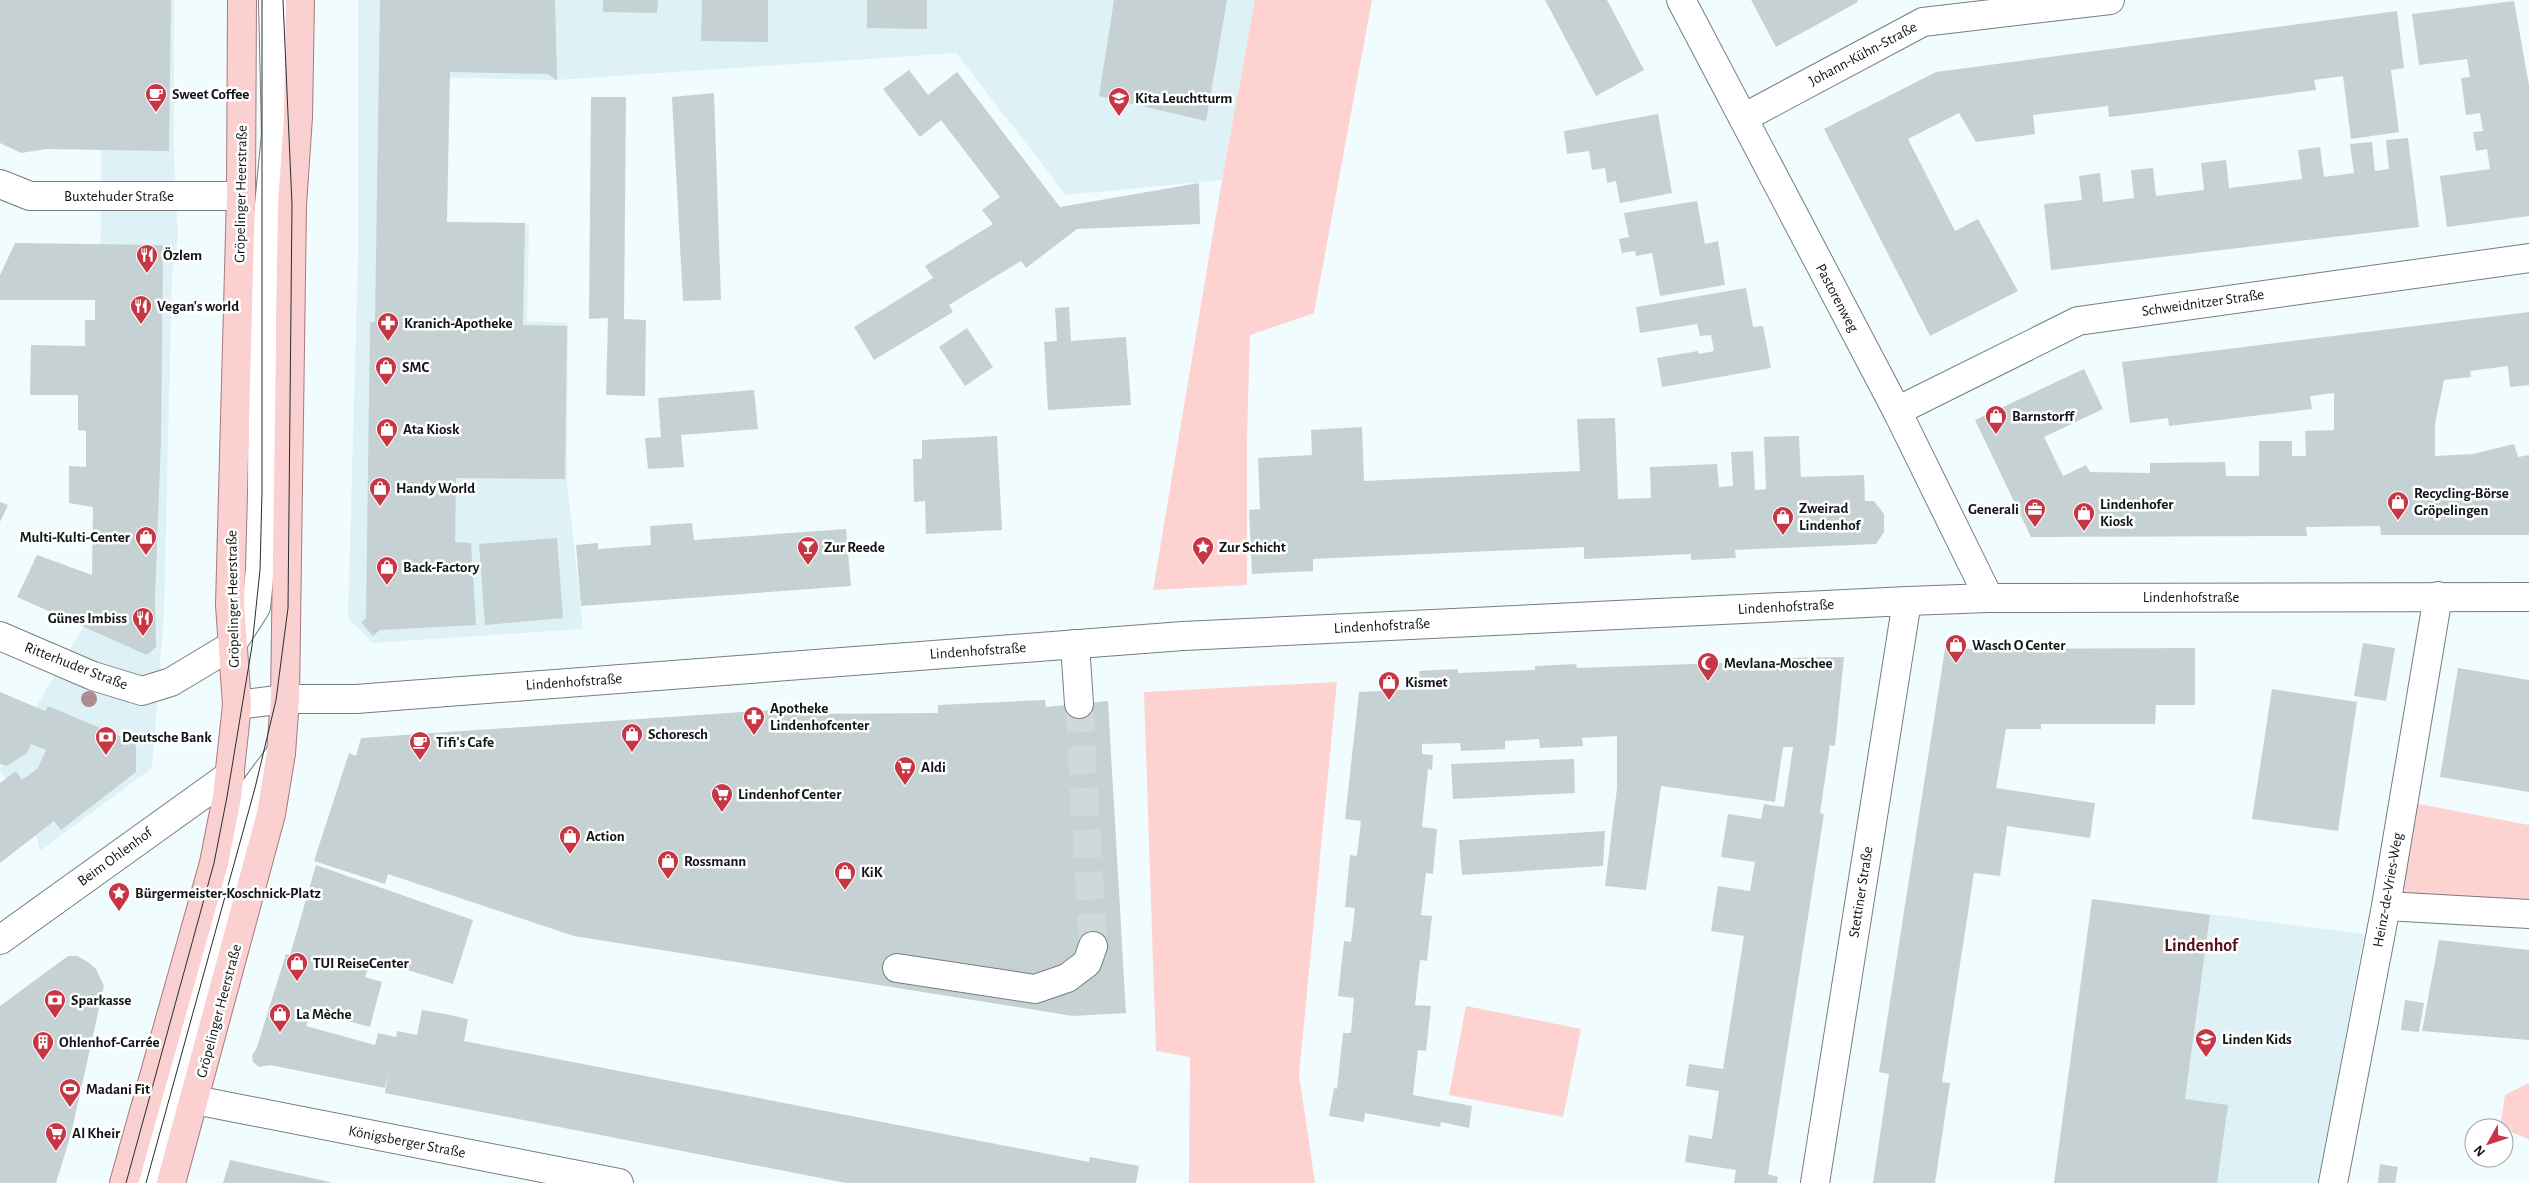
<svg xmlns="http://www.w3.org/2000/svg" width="2529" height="1183" font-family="'Alegreya Sans',sans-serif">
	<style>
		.built { fill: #ddf1f7 }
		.green { fill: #fdd2d0 }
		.building { fill: #c6d1d3 }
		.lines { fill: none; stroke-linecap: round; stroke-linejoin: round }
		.minor-tunnel { stroke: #cfd9dc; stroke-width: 28; stroke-dasharray: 28 14; stroke-linecap: butt }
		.minor-casing { stroke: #747e81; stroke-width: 30 }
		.major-casing { stroke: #a77a7a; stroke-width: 30 }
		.minor { stroke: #fff; stroke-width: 28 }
		.major { stroke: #fbd0d0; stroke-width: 28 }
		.tram { stroke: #292e2f; stroke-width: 1 }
		.tree { fill: #ac8c8f }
		.labels { text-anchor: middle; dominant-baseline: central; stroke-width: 5; stroke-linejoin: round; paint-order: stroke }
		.street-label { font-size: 15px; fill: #111516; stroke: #fff }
		.poi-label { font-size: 15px; font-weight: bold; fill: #111516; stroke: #fff; text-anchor: start }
		.quarter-label { font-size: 18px; font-weight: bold; fill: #571219; stroke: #fff }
	</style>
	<rect width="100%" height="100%" fill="#f1fcff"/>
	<g class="built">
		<path d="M0 0H174V156L178 238 172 273 164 613 152 768 40 851 29 805 0 772V768L98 602 102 43Z"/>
		<path d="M358 0H1255L1222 180 1066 195 956 53 557 80 418 77 415 224 529 225 527 321 568 323 567 481 583 629 373 643 348 618 358 256Z"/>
		<path d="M2092 899 2364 934 2319 1183H2054Z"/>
	</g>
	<g class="green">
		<path d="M1255 0H1372L1314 313 1250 335 1247 436V585L1153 590 1222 180Z"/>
		<path d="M1337 682 1299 1075 1315 1183H1189L1190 1057 1156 1051 1144 692Z"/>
		<path d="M2414 803 2529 825V903L2398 894Z"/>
		<path d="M1466 1006 1581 1029 1563 1117 1449 1095Z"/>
		<path d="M2529 1083V1139L2500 1128 2505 1095Z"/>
	</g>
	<g class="building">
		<path d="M0 0H171L169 151 47 149 21 153 0 143Z"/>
		<path d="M380 0H555L557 80 548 74 450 72 447 222 525 223 523 325 567 326 565 479 456 478 455 542 471 543 476 625 380 630 373 636 361 622 366 618 370 322H375Z"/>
		<path d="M603 0H658L657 13 603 12Z"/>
		<path d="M702 0H768V42L701 41Z"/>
		<path d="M867 0H927V29L867 28Z"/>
		<path d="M1114 0H1227L1206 121 1099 96Z"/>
		<path d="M1545 0H1607L1644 70 1596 96Z"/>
		<path d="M1751 0H1857L1858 2 1776 47Z"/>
		<path d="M2514 1 2529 85V216L2447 227 2440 176 2490 169 2487 149 2476 151 2473 132 2483 131 2480 113 2466 115 2461 78 2470 77 2467 59 2419 65 2412 14Z"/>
		<path d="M2397 11 2404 68 2391 70 2399 132 2351 139 2343 76 2314 80 2316 90 2152 112 2109 117 2108 106 2033 115 2035 134 1976 142 1959 113 1908 139 1955 231 1978 219 2018 291 1930 336 1824 129 1936 72Z"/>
		<path d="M909 70 928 95 957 72 1060 207 1199 183 1200 224 1077 229 1026 268 1021 261 949 305 953 312 874 360 854 327 933 278 925 266 993 224 982 210 1000 197 941 120 920 137 883 89Z"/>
		<path d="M714 93 721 300 683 301 672 97Z"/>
		<path d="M591 97H626L624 319 646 320 645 396 606 395 608 318 589 319Z"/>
		<path d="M1658 114 1672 193 1620 203 1616 181 1607 183 1605 168 1592 170 1589 151 1567 154 1564 131Z"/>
		<path d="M2408 138 2419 227 2051 270 2044 204 2082 200 2079 176 2100 173 2103 202 2134 198 2131 170 2153 168 2156 196 2204 190 2201 163 2226 160 2229 188 2302 179 2298 150 2320 147 2324 177 2354 173 2350 144 2372 142 2375 171 2389 169 2386 140Z"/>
		<path d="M1697 201 1705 244 1718 241 1725 285 1660 296 1652 253 1636 256 1635 251 1622 253 1619 239 1629 237 1624 213Z"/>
		<path d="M15 243 163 245 161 440 155 598 156 647 147 655 17 597 37 555 92 575 93 507 69 503V466L86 467V431L78 430V395H30L31 345 85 346V320H95V300H0V275Z"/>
		<path d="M1746 288 1753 327 1763 326 1771 368 1662 387 1657 358 1698 351 1699 354 1714 351 1711 335 1700 336 1697 324 1640 333 1636 307Z"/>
		<path d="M1069 307 1071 341 1126 337 1131 405 1048 410 1044 342 1057 341 1055 308Z"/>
		<path d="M2529 312V385L2510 387 2508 366 2470 371 2471 377 2444 380 2435 424V456L2473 454 2514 444 2518 457 2529 455V535H2381L2380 526 2306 527 2307 536 2031 537 1975 420 2084 369 2103 409 2044 437 2063 476 2086 465 2090 472 2150 473V463L2225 462 2226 476H2259V441H2292V456H2306L2305 431 2334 430V393L2310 396 2312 409 2169 426 2168 418 2130 423 2122 362Z"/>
		<path d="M967 328 993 367 965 386 939 347Z"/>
		<path d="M754 390 758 429 681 435 684 467 648 469 645 438 661 437 658 398Z"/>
		<path d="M1615 418 1618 499 1651 498 1650 467 1717 464 1719 487 1733 486 1731 452 1753 451 1755 490 1766 489 1764 437 1799 436 1801 477 1864 475 1865 501H1874L1884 514V532L1876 544 1735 550 1736 558 1691 560V554L1584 559V547L1313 559V571L1252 574 1249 510 1260 509 1258 458 1312 455 1311 430 1362 427 1364 481 1580 471 1577 419Z"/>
		<path d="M997 436 1002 530 926 534 925 501 914 502 913 459H922V440Z"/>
		<path d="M0 502 8 505 0 522Z"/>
		<path d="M692 523 694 540 846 529 851 586 581 606 576 545 598 543V549L651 545 650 526Z"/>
		<path d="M557 538 563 618 485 625 479 544Z"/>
		<path d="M2363 643 2395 648 2386 701 2354 696Z"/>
		<path d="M2195 648V705H2156L2155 724H2041V729H2006L1996 788 2095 803 2090 838 2007 826 2000 876 1974 873 1942 1082 1950 1083 1935 1183H1873L1889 1074 1879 1072 1945 649Z"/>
		<path d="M1844 657 1835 746 1830 745 1829 752 1820 813 1824 814 1768 1174 1778 1177 1777 1183H1734L1736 1170 1685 1162 1689 1135 1712 1139 1719 1091 1686 1086 1689 1064 1723 1069 1744 936 1711 931 1718 886 1750 891 1755 862 1721 857 1728 814 1761 819 1764 804 1784 807 1793 747H1783L1775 802 1661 786 1646 890 1605 886 1617 788V736L1582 738 1583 746 1540 748 1539 739 1505 741V749L1461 751 1460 743 1422 744V754L1433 755 1432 770 1428 769 1422 827 1437 829 1433 874 1426 873 1421 915 1432 916 1427 961 1420 960 1415 1005 1431 1006 1426 1051 1418 1050 1413 1095 1472 1106 1469 1128 1441 1122 1440 1127 1365 1113 1364 1122 1329 1116 1334 1088 1337 1089 1343 1033H1351L1354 998 1338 996 1344 941 1351 942 1355 908 1345 907 1350 855 1357 856 1361 821 1345 819 1359 692 1420 689 1419 671 1458 669V673L1535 670V666L1576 664 1577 668 1779 661V658Z"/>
		<path d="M2458 668 2529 680V792L2440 777Z"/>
		<path d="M2272 689 2357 702 2338 831 2252 819Z"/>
		<path d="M0 692 45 711 48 706 136 743V772L61 830 54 821 0 863V783L16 771 22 780 38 768 46 750 31 744 27 753 7 766 0 764Z"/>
		<path d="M1045 700 1046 707 1108 701 1126 1013 1073 1016 574 936 388 874 385 884 314 861 349 753 356 756 361 738 802 708 803 714 938 713V705Z"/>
		<path d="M1574 759 1575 793 1453 799 1451 764Z"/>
		<path d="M1605 831 1603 866 1462 875 1459 840Z"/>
		<path d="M316 865 473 920 453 984 372 959 365 977 382 982 370 1027 311 1011 306 1026 375 1045 378 1033 396 1037 397 1031 417 1035 422 1010 445 1014 468 1019 464 1041 1089 1162 1090 1157 1139 1166 1136 1183H846L385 1093 389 1068 385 1088 270 1065 259 1067 253 1062 252 1056 257 1047 286 954 290 955Z"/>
		<path d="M2092 899 2210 915 2185 1099 2228 1105 2217 1183H2054Z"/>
		<path d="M2439 940 2529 950V1040L2422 1031Z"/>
		<path d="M68 956H77L88 962 96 969 104 986 71 1134 56 1183H0V1006Z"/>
		<path d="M2405 1000 2424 1003 2419 1032 2401 1030Z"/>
		<path d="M230 1160 330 1182V1183H223Z"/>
		<path d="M2380 1164 2398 1167 2395 1183H2378Z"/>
	</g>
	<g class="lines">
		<path class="minor-tunnel" d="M1079 704 1093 946"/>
		<g class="minor-casing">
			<g id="minor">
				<path d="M1681 0 1897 411 1989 598"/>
				<path d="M1743 118 1923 22 2110 0"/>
				<path d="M0 184 30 196H241"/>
				<path d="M1897 411 2078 321 2529 258"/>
				<path d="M0 636 93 676 142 691 171 682 231 646 256 607 260 570 262 492 263 267 276 134 273 0"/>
				<path d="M1075 644 1079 704"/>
				<path d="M237 705 285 699H356L1183 636 1907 601 1989 598 2529 597"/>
				<path d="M2386 906 2529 914"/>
				<path d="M0 940 230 775"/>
				<path d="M897 968 1035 989 1067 978 1087 963 1093 946"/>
				<path d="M195 1100 619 1183"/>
				<path d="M146 1183 255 788 281 753"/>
				<path d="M1815 1183 1907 601"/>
				<path d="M2333 1183 2386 906 2438 596"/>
			</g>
		</g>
		<g class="major-casing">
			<g id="major">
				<path d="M124 1183 214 863 227 797 237 705 230 605 241 196 242 0"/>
				<path d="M171 1183 271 814 281 753 285 699 292 205 298 117 300 0"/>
			</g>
		</g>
		<use href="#minor" class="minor"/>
		<use href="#major" class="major"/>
		<g class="tram">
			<path d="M126 1183 214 863 227 797 252 646 260 570 262 492V0"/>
			<path d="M146 1183 255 788 276 700 288 608 292 205 283 0"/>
		</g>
	</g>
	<circle class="tree" cx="89" cy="699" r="8"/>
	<defs>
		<g id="cafe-pin" transform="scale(1.125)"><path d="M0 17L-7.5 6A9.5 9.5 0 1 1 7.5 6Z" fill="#c63644" stroke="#fff"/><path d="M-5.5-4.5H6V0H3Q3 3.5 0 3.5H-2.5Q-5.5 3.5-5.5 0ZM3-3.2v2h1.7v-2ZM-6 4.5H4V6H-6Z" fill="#fff"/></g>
		<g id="school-pin" transform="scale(1.125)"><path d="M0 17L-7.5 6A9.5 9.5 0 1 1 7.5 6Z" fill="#c63644" stroke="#fff"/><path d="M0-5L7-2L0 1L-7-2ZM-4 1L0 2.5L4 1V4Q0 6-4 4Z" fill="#fff"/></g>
		<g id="restaurant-pin" transform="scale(1.125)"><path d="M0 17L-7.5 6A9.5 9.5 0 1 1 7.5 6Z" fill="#c63644" stroke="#fff"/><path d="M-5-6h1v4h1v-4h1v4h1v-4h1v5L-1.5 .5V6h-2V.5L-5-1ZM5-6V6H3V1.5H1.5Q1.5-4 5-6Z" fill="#fff"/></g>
		<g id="pharmacy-pin" transform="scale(1.125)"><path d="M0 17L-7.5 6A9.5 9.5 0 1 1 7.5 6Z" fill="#c63644" stroke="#fff"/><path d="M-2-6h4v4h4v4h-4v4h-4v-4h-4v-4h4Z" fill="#fff"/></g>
		<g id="shop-pin" transform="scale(1.125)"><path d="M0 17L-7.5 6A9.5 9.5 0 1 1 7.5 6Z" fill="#c63644" stroke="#fff"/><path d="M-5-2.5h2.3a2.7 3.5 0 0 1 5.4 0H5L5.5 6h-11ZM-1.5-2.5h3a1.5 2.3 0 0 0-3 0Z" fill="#fff"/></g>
		<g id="office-pin" transform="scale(1.125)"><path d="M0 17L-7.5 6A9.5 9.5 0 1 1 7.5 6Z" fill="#c63644" stroke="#fff"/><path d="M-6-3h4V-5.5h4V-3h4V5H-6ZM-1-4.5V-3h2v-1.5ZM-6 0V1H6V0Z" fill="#fff"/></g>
		<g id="bar-pin" transform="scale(1.125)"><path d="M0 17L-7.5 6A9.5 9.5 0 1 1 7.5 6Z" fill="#c63644" stroke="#fff"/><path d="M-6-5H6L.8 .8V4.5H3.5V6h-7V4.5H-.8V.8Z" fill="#fff"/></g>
		<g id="sight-pin" transform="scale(1.125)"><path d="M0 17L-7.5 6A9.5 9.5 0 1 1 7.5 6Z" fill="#c63644" stroke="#fff"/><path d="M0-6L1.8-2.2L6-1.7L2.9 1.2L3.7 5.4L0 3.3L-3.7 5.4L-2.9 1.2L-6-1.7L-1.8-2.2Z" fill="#fff"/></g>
		<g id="mosque-pin" transform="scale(1.125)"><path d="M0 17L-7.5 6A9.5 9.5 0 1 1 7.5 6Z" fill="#c63644" stroke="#fff"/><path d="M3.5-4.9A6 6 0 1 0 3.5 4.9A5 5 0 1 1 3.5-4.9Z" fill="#fff"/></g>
		<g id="bank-pin" transform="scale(1.125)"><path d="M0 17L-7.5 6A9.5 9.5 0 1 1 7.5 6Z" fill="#c63644" stroke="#fff"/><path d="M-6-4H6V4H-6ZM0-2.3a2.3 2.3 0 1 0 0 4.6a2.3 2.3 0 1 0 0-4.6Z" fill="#fff"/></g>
		<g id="supermarket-pin" transform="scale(1.125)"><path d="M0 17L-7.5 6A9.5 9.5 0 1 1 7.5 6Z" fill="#c63644" stroke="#fff"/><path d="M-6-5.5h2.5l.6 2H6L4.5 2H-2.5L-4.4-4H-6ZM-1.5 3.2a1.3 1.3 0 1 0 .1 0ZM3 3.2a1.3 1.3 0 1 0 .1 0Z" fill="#fff"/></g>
		<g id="building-pin" transform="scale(1.125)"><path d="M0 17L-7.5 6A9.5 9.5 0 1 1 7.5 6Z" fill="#c63644" stroke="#fff"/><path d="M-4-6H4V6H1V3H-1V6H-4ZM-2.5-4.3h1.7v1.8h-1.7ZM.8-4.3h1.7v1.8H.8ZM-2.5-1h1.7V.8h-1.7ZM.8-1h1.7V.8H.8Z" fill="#fff"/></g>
		<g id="stadium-pin" transform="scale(1.125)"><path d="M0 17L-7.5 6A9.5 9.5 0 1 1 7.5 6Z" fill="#c63644" stroke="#fff"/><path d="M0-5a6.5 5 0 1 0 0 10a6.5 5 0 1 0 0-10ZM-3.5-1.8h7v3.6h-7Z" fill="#fff"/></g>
	</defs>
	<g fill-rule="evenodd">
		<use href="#cafe-pin" x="156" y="94"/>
		<use href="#school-pin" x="1119" y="98"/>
		<use href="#restaurant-pin" x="147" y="255"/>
		<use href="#restaurant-pin" x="141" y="306"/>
		<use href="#pharmacy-pin" x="388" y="323"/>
		<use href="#shop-pin" x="386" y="367"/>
		<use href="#shop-pin" x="1996" y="416"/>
		<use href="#shop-pin" x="387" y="429"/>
		<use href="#shop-pin" x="380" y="488"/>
		<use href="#shop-pin" x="2398" y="502"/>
		<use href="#office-pin" x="2035" y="509"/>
		<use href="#shop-pin" x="2084" y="513"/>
		<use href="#shop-pin" x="1783" y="517"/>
		<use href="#shop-pin" x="146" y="537"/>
		<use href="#bar-pin" x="808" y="547"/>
		<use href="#sight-pin" x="1203" y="547"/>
		<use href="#shop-pin" x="387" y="567"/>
		<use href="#restaurant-pin" x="143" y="618"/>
		<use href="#shop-pin" x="1956" y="645"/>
		<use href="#mosque-pin" x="1708" y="663"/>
		<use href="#shop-pin" x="1389" y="682"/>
		<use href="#pharmacy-pin" x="754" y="717"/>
		<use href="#shop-pin" x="632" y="734"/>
		<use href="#bank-pin" x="106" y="737"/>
		<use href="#cafe-pin" x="420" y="742"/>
		<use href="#supermarket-pin" x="905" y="767"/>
		<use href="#supermarket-pin" x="722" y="794"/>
		<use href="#shop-pin" x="570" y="836"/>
		<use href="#shop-pin" x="668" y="861"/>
		<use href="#shop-pin" x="845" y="872"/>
		<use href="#sight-pin" x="119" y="893"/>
		<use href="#shop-pin" x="297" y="963"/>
		<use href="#bank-pin" x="55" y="1000"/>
		<use href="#shop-pin" x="280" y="1014"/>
		<use href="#school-pin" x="2206" y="1039"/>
		<use href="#building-pin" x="43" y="1042"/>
		<use href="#stadium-pin" x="70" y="1089"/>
		<use href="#supermarket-pin" x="56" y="1133"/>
	</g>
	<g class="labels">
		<g class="street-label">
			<text transform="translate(1863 54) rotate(-28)">Johann-Kühn-Straße</text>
			<text transform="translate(241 194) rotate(-89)">Gröpelinger Heerstraße</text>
			<text x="119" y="196">Buxtehuder Straße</text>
			<text transform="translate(1837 298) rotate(62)">Pastorenweg</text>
			<text transform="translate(2203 303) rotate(-8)">Schweidnitzer Straße</text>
			<text x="2191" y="597">Lindenhofstraße</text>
			<text transform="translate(233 599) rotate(-91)">Gröpelinger Heerstraße</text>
			<text transform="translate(1786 607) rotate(-3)">Lindenhofstraße</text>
			<text transform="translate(1382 626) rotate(-3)">Lindenhofstraße</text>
			<text transform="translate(978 651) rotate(-4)">Lindenhofstraße</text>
			<text transform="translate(76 666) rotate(21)">Ritterhuder Straße</text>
			<text transform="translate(574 682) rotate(-4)">Lindenhofstraße</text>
			<text transform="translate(115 857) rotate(-36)">Beim Ohlenhof</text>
			<text transform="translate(2388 890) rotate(-80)">Heinz-de-Vries-Weg</text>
			<text transform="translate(1861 892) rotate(-81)">Stettiner Straße</text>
			<text transform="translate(219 1011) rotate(-75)">Gröpelinger Heerstraße</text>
			<text transform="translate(407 1142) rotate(11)">Königsberger Straße</text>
		</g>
		<g class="poi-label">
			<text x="172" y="94">Sweet Coffee</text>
			<text x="1135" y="98">Kita Leuchtturm</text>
			<text x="163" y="255">Özlem</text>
			<text x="157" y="306">Vegan's world</text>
			<text x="404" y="323">Kranich-Apotheke</text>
			<text x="402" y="367">SMC</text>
			<text x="2012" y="416">Barnstorff</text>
			<text x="403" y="429">Ata Kiosk</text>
			<text x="396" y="488">Handy World</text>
			<text x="2414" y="493">Recycling-Börse<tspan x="2414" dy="17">Gröpelingen</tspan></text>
			<text x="2100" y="504">Lindenhofer<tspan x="2100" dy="17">Kiosk</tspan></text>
			<text x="1799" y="508">Zweirad<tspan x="1799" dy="17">Lindenhof</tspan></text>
			<text x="2019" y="509" text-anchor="end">Generali</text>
			<text x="130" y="537" text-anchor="end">Multi-Kulti-Center</text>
			<text x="824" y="547">Zur Reede</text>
			<text x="1219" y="547">Zur Schicht</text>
			<text x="403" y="567">Back-Factory</text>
			<text x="127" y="618" text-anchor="end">Günes Imbiss</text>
			<text x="1972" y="645">Wasch O Center</text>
			<text x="1724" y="663">Mevlana-Moschee</text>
			<text x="1405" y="682">Kismet</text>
			<text x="770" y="708">Apotheke<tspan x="770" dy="17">Lindenhofcenter</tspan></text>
			<text x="648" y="734">Schoresch</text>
			<text x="122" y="737">Deutsche Bank</text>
			<text x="436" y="742">Tifi's Cafe</text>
			<text x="921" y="767">Aldi</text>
			<text x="738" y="794">Lindenhof Center</text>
			<text x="586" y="836">Action</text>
			<text x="684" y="861">Rossmann</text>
			<text x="861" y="872">KiK</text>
			<text x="135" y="893">Bürgermeister-Koschnick-Platz</text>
			<text x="313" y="963">TUI ReiseCenter</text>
			<text x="71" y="1000">Sparkasse</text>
			<text x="296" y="1014">La Mèche</text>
			<text x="2222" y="1039">Linden Kids</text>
			<text x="59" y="1042">Ohlenhof-Carrée</text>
			<text x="86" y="1089">Madani Fit</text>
			<text x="72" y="1133">Al Kheir</text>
		</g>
		<g class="quarter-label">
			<text x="2201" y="946">Lindenhof</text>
		</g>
	</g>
	<g transform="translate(2489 1143) rotate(230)"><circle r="24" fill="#ffffff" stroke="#a0a1a2"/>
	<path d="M0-4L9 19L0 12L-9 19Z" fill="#c63644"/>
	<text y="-8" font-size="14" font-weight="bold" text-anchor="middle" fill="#111516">N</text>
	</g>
</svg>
